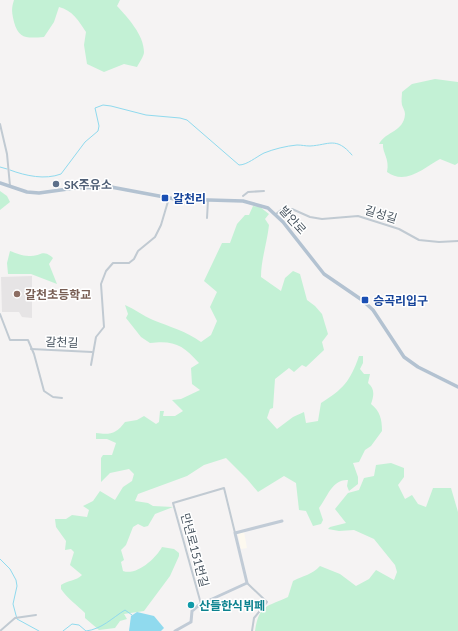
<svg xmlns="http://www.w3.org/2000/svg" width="458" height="631" font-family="Lato,'Noto Sans KR',sans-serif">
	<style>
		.commercial { fill: #fdf9ef }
		.education { fill: #e6e4e5 }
		.green { fill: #c3f1d5 }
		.water { fill: #90daee }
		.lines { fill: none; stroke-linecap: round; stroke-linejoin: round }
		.stream { stroke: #90daee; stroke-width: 1 }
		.street { stroke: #c1cad2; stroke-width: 2 }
		.secondary { stroke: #c1cbd6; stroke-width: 3 }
		.primary { stroke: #b3c2d1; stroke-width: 3.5 }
		.service-dot { fill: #5c6f8a; stroke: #fff; stroke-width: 1.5 }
		.transit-dot { fill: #1a4fb4; stroke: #fff; stroke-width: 1.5 }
		.education-dot { fill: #8d6e63; stroke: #fff; stroke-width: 1.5 }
		.culture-dot { fill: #0f9aa8; stroke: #fff; stroke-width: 1.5 }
		.labels { text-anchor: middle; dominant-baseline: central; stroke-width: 3; stroke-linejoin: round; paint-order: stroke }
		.service-label { font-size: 12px; font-weight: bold; fill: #4e5e75; stroke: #fff; text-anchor: start }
		.transit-label { font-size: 12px; font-weight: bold; fill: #164399; stroke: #fff; text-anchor: start }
		.street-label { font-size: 12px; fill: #4a5661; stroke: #fff }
		.education-label { font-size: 12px; font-weight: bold; fill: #785e54; stroke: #fff; text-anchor: start }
		.culture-label { font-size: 12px; font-weight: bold; fill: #0d838f; stroke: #fff; text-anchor: start }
	</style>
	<rect width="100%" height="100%" fill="#f5f3f3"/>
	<path class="commercial" d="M244 532 247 548 241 549 238 534Z"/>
	<path class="education" d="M32 276V318L22 317 19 312H2L1 277Z"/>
	<g class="green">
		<path d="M14 0H120L117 6C128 18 144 35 144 52 144 56 139 63 137 67L124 64 104 72 87 64 84 45 86 32C79 21 72 10 59 7L54 22 44 37C28 38 19 40 14 22 12 13 11 9 14 0Z"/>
		<path d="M435 79 458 82V163L455 165 440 159C425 167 406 186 387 172 390 159 382 152 383 144H379C386 131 404 132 405 114 405 111 403 108 402 105 401 101 402 96 402 92L412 84Z"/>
		<path d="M0 191 7 196 10 202 0 210Z"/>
		<path d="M253 206 260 207 269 214 265 219 269 225C267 243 261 260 261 277L281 291 285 278 293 271 300 274 307 300 315 306 322 314 328 334 322 342 324 350 306 367 302 365 294 372 289 368 275 379 273 408 270 409 267 418 277 429 293 417 304 412 306 423 318 421 321 403C343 389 350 382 359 356H363V363L360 369 364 374H370L368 383C375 389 374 395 371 404 380 411 382 419 382 431L371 446 365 450 359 462 353 463 358 477V484L349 491 347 486 348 480C332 479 327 498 319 508L323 520 321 524 313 526 306 511 299 510 296 483 284 476 258 492 247 479 226 458 204 465 187 476 138 494 128 501 138 494 135 501 148 503 153 506 173 507 155 514 148 526 144 527 138 524 133 527 126 545 121 550 124 560 121 562 123 571C137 576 156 558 162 547L174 549 179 553V556L170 576 144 611 124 614 127 619 120 621 115 628 99 630 85 618V613C77 605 67 598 61 589V585C68 580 76 581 82 575L70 565 74 552 71 549 65 550 66 541 56 527 55 519H66L72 515 87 517 89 510 83 506 93 501 100 491 115 500 123 487 132 481 134 474 129 469 110 473 101 482V458L103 455H112L116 443 107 439H96V433C110 435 116 434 125 422L137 420 144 416 156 424 159 422 160 411H164L163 416H175L183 411 172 400 181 399 200 390 192 384 191 368 199 363C183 345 174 340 150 343L141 337 126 318 128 314 125 305C135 309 143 316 153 320 170 327 186 331 201 342L211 335 217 321 210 307 217 292 204 281 222 243H230L237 224 245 215H249Z"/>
		<path d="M10 251C16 253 22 256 29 256 41 257 42 248 53 258L49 264 57 284 31 274H8L7 263Z"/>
		<path d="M391 463 404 468V477L398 485 405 499 412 495 418 504 426 507 433 488H451L458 512V631H255C259 604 267 607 288 597L293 581C304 575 312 575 320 566L340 574 356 586 369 579 376 570 394 580 397 572 395 565 374 539 354 530 339 531 328 529 330 527 346 523 335 509 348 493 359 490 364 478 374 476 376 465Z"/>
	</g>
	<path class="water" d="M137 612 154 616 164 628 161 631H129L131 616Z"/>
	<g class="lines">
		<g class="stream">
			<path d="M0 167 7 169"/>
			<path d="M10 170C26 176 45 180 61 174L85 142 98 131 99 126 95 108 103 105 111 106 146 115 180 118 187 120 239 165C247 165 256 157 264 153 274 149 286 146 297 145 302 145 305 146 310 146 329 145 336 136 352 155"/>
			<path d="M0 559 10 569 16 580 17 586 13 604 17 619 39 631"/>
			<path d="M63 631 72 624 79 625 86 631C102 629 112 618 125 610L132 615"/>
		</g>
		<g class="street">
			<path d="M0 124 7 154 10 186"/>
			<path d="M243 196 248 192 264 191"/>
			<path d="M276 214 281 210 292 209 310 217 322 219 358 216 399 229 419 240 439 242 458 241"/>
			<path d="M207 218 208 200"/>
			<path d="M0 314 10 340H28L34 354 44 391 53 397 62 398"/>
			<path d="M31 349 92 352"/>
			<path d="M91 365 96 337 104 327 101 284 106 271 113 263H129L134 259 138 251 155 237 161 225 169 198"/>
			<path d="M247 583 267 602 254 618 252 631"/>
			<path d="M201 604 173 503 224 488 235 533"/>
			<path d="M0 631 15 618 36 615"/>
		</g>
		<path class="secondary" d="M175 631 191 622 192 611 199 605 247 583 235 533 282 521"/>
		<path class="primary" d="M0 183 27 192 39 193 75 188 111 187 175 199 243 201 268 208 283 222 324 274 362 300 373 310 404 357 418 367 458 387"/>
	</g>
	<circle class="service-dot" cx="56" cy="184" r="4"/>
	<g class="transit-dot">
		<rect x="161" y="194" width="8" height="8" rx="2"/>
		<rect x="361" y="296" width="8" height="8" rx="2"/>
	</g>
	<circle class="education-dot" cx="17" cy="294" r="4"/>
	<circle class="culture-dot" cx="191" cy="605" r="4"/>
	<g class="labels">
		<g class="service-label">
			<text x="64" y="184">SK주유소</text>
		</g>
		<g class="transit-label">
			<text x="173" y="198">갈천리</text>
			<text x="373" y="300">승곡리입구</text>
		</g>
		<g class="street-label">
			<text transform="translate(381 214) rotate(17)">길성길</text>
			<text transform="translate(293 220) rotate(48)">발안로</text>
			<text transform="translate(62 342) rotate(2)">갈천길</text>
			<text transform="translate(195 550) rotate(75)">만년로151번길</text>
		</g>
		<g class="education-label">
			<text x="25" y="294">갈천초등학교</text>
		</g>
		<g class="culture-label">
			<text x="199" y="605">산들한식뷔페</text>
		</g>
	</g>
</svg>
